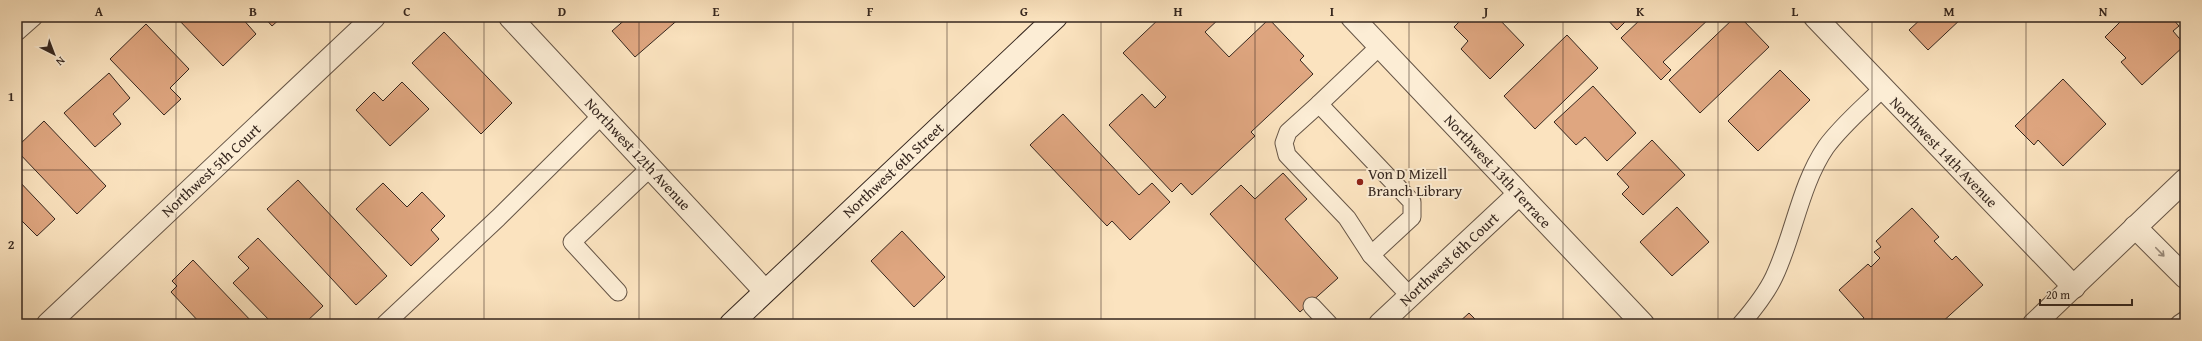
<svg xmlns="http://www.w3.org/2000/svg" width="2202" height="341" font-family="'Gentium Book Plus',serif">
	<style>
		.building { fill: #dfa680; stroke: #35261e }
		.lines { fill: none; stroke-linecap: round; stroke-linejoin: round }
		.lane-casing { stroke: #665546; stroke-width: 19 }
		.street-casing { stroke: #665546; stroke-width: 24 }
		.secondary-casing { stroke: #35261e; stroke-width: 24 }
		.lane { stroke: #fcedd5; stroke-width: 17 }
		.street { stroke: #fcedd5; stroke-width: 22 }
		.secondary { stroke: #fcedd5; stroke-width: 22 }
		.oneway { stroke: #988a7a }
		.grid { fill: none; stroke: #35261e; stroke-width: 1; stroke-opacity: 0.55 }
		.poi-dot { fill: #8f2418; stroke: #fcedd5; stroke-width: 1.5 }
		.labels { text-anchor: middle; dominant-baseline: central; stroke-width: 4; stroke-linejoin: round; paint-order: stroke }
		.street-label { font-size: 15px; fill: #35261e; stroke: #fcedd5 }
		.poi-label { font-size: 15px; fill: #35261e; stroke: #fcedd5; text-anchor: start }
		.neatline { fill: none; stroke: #35261e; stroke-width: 1.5 }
		.grid-label { font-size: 13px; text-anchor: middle; font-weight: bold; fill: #35261e }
	</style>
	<rect width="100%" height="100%" fill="#fbe3bf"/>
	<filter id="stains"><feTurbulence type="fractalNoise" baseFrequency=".005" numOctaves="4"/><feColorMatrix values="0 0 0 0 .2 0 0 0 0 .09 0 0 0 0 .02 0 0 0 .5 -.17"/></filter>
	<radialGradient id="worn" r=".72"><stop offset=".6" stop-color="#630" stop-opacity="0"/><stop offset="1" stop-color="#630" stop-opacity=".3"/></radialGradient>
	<g class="building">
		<path d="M176 17H241L256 34 223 66Z"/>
		<path d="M264 17H282L272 26Z"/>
		<path d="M628 17H681L635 57 612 31Z"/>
		<path d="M1161 17H1221L1205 32 1229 57 1269 19 1304 56 1300 60 1313 74 1251 132 1255 136 1192 195 1181 183 1172 192 1109 125 1142 94 1155 108 1166 97 1123 53Z"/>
		<path d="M1464 17H1497L1524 45 1490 79 1461 49 1468 41 1454 27Z"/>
		<path d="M1605 17H1630L1617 30Z"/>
		<path d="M1643 17H1711L1663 62 1671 70 1661 80 1621 38Z"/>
		<path d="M1735 17H1740L1769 47 1700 113 1669 80Z"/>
		<path d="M1923 17H1963L1928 50 1909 30Z"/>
		<path d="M2115 17H2171L2179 26 2173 31 2185 45 2142 85 2121 62 2126 58 2105 37 2120 22Z"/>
		<path d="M146 24 189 69 170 88 181 99 164 115 110 59Z"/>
		<path d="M444 32 512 103 481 134 412 63Z"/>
		<path d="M1567 35 1598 68 1535 129 1504 96Z"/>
		<path d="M1780 70 1810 100 1758 151 1728 121Z"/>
		<path d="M109 73 130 98 113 114 121 124 95 147 64 113Z"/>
		<path d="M2063 79 2106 124 2063 166 2038 140 2034 145 2015 126Z"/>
		<path d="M402 82 429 109 390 146 356 110 374 92 383 101Z"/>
		<path d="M1593 86 1636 133 1607 161 1585 137 1576 145 1554 122Z"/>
		<path d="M1063 114 1139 195 1152 183 1170 202 1130 240 1112 221 1107 226 1030 145Z"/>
		<path d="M44 121 106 186 77 214 17 151V147Z"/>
		<path d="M1652 140 1685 175 1643 215 1622 194 1629 187 1617 174Z"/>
		<path d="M1283 173 1307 199 1285 219 1338 278 1300 312 1210 214 1241 185 1255 199Z"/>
		<path d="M17 179 55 219 37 236 22 221 17 226Z"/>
		<path d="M298 180 387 276 356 305 267 209Z"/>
		<path d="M383 183 407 207 422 192 445 216 431 230 439 239 411 266 356 209Z"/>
		<path d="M1677 207 1709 242 1672 276 1640 242Z"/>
		<path d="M1912 208 1939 237 1934 241 1952 260 1956 256 1983 285 1940 324H1936L1933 320 1929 324H1857L1864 318 1839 290 1868 264 1871 267 1880 258 1874 252 1881 247 1876 241Z"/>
		<path d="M902 231 945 277 914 307 871 261Z"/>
		<path d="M258 238 323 306 304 324H273L233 283 249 268 238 257Z"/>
		<path d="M193 260 254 324H201L171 292 177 286 172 281Z"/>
		<path d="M1469 313 1480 324H1457Z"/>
	</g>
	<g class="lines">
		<g class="lane-casing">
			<g id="lane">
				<path d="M17 32 34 17"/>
				<path d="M1380 46 1319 104 1412 202V217L1371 255 1410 296"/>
				<path d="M1319 104 1288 132 1284 143 1287 155 1347 218 1371 255"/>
				<path d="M618 292 572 242 651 167"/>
				<path d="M1312 306 1329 324"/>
				<path d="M385 324 498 218 602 115"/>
				<path d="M1741 324C1753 310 1766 294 1774 277 1794 235 1800 185 1826 147 1842 125 1864 107 1883 88"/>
				<path d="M2179 324 2185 320"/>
			</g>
		</g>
		<g class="street-casing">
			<g id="street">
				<path d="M510 17 765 291"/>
				<path d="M1352 17 1643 324"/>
				<path d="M1815 17 2074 287"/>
				<path d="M2135 227 2185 277"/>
				<path d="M48 324 374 17"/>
				<path d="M1380 324 1519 194"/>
				<path d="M2034 324 2185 180"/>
			</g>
		</g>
		<g class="secondary-casing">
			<path id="secondary" d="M731 324 1056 17"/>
		</g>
		<use href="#lane" class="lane"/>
		<use href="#street" class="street"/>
		<use href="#secondary" class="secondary"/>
	</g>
	<defs><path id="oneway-shaft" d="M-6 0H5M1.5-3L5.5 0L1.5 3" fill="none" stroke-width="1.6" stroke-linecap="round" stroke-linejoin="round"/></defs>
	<use class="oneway" href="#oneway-shaft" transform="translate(2160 252) rotate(46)"/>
	<path class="grid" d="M176 17V324M330 17V324M484 17V324M639 17V324M793 17V324M947 17V324M1101 17V324M1255 17V324M1409 17V324M1563 17V324M1718 17V324M1872 17V324M2026 17V324M17 170H2185"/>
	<circle class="poi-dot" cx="1360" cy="182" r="4"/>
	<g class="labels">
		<g class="street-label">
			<text transform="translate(1944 152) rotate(46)">Northwest 14th Avenue</text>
			<text transform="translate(638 154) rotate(47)">Northwest 12th Avenue</text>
			<text transform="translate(211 170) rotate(-43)">Northwest 5th Court</text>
			<text transform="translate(893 170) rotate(-43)">Northwest 6th Street</text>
			<text transform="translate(1498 171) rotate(47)">Northwest 13th Terrace</text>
			<text transform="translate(1449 259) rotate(-43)">Northwest 6th Court</text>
		</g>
		<g class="poi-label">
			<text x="1368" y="173">Von D Mizell<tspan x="1368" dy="17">Branch Library</tspan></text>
		</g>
	</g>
	<rect width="2202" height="341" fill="none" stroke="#fbe3bf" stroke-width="44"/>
	<g transform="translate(54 54) rotate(138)" stroke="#fcedd5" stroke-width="3" paint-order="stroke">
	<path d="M0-3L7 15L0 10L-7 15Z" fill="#35261e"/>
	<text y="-6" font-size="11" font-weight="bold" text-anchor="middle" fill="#35261e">N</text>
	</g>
	<path d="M2040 299v6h92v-6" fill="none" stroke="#35261e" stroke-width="2"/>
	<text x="2046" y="299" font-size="12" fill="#35261e" stroke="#fcedd5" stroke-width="3" paint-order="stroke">20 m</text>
	<rect x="22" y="22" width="2158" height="297" class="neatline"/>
	<g class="grid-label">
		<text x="99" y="16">A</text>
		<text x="253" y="16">B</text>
		<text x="407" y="16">C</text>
		<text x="562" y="16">D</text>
		<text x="716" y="16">E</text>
		<text x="870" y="16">F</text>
		<text x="1024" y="16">G</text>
		<text x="1178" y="16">H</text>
		<text x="1332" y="16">I</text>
		<text x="1486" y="16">J</text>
		<text x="1640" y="16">K</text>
		<text x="1795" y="16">L</text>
		<text x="1949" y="16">M</text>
		<text x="2103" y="16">N</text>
		<text x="11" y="101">1</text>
		<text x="11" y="249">2</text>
	</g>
	<rect width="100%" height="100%" filter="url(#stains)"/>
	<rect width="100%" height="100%" fill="url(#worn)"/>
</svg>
